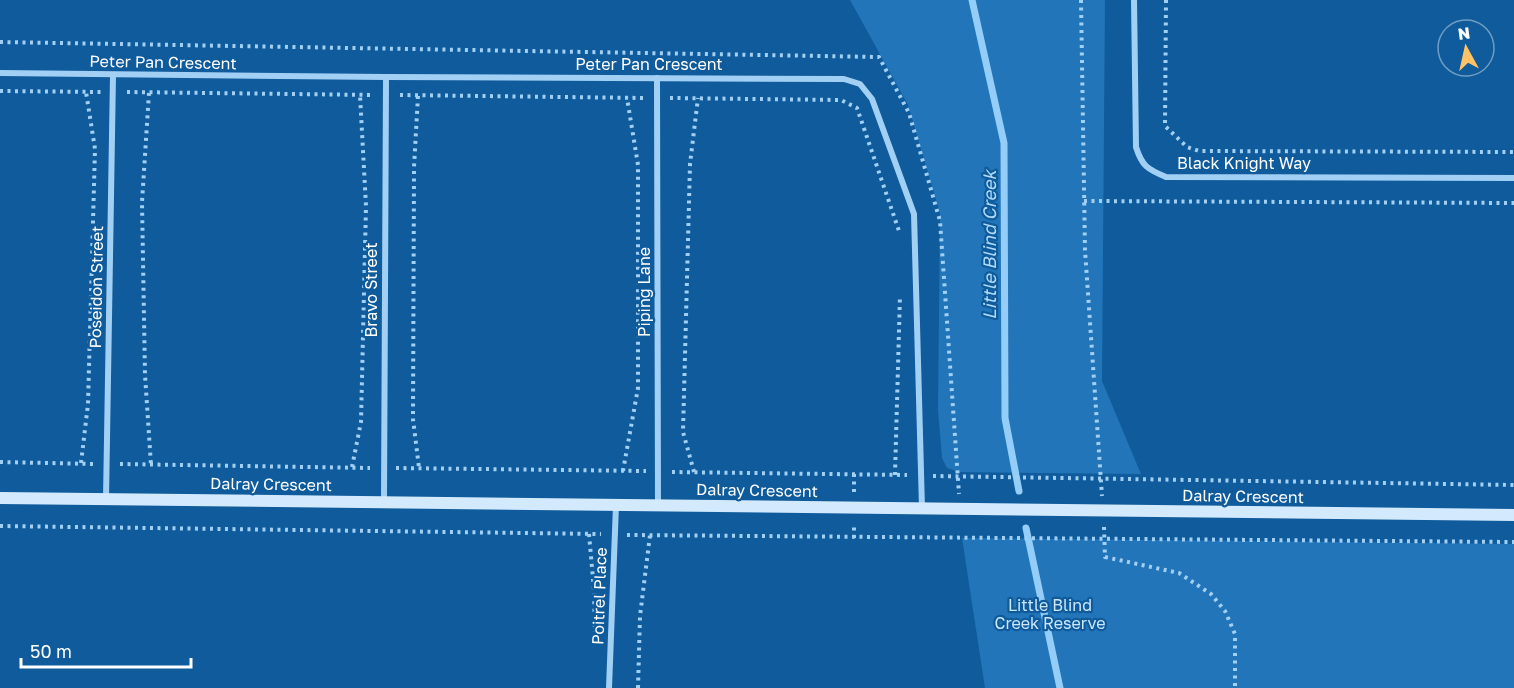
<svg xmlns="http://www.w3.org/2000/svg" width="1514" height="688" font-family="'Golos Text',sans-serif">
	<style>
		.green { fill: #2275b9 }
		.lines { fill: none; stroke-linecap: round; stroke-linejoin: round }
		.stream { stroke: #94cdf8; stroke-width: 7 }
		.path { stroke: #a2d0f5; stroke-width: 4; stroke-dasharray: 3 4.5; stroke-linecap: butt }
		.street { stroke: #a2d0f5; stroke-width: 6 }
		.secondary { stroke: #d3eafe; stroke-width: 12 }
		.labels { text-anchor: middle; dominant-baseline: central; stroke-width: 4.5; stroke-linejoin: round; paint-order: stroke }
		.street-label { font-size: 16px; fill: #fff; stroke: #0f5b9b }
		.park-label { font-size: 16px; fill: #cbe7fe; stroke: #0f5b9b }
		.water-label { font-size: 18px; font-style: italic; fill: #afdafb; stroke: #0f5b9b }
	</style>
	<rect width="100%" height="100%" fill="#0f5b9b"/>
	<g class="green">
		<path d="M850 0H1105L1102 381 1141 474 959 472 947 468 942 458 938 410 940 213 908 105Z"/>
		<path d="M962 538 1514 544V688H985Z"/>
	</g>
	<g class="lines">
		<g class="stream">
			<path d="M972 0 1004 143 1005 418 1019 491"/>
			<path d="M1026 528 1060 688"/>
		</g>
		<g class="path">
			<path d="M1081 0 1085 250 1102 496"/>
			<path d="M1166 0 1165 126 1187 147 1199 151 1514 152"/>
			<path d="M0 42 879 57 909 113 940 221 959 494"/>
			<path d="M0 91 101 92"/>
			<path d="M127 92 374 95"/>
			<path d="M149 93 142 202 145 375 151 465"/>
			<path d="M400 95 644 98"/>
			<path d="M418 96 414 167 413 419 419 468"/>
			<path d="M670 98 841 100 857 108 899 231"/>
			<path d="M1084 201 1514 203"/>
			<path d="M0 462 94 464"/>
			<path d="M81 463 88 404 95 149 86 92"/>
			<path d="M120 464 370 468"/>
			<path d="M352 467 361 422 366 206 360 95"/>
			<path d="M396 468 646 471"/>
			<path d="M623 471 638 388V165L627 98"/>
			<path d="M672 472 907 475"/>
			<path d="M694 472 683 432 690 164 698 98"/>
			<path d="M854 474V492"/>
			<path d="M895 475 900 295"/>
			<path d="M933 476 1514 485"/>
			<path d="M0 526 601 534"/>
			<path d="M1104 527 1105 557 1179 573 1211 594 1225 611 1235 634V688"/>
			<path d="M589 534 594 590 595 632"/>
			<path d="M627 535 1514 542"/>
			<path d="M854 538V523"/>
			<path d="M638 688 640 616 650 535"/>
		</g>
		<g class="street">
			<path d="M1134 0 1136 147C1142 166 1147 169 1166 177L1514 178"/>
			<path d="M0 73 386 77 844 79 860 84 872 99 914 214 922 508"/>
			<path d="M657 78 658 505"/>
			<path d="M106 499 113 75"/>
			<path d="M384 502 386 77"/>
			<path d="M609 688 616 505"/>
		</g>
		<path class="secondary" d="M0 498 1514 515"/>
	</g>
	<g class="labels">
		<g class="street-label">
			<text transform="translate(163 62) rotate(1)">Peter Pan Crescent</text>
			<text x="649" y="64">Peter Pan Crescent</text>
			<text x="1244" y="163">Black Knight Way</text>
			<text transform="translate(96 287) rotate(-89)">Poseidon Street</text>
			<text transform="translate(371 290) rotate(-90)">Bravo Street</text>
			<text transform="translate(644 292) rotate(-90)">Piping Lane</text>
			<text transform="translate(271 484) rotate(1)">Dalray Crescent</text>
			<text transform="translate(757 490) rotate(1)">Dalray Crescent</text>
			<text transform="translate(1243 496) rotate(1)">Dalray Crescent</text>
			<text transform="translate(599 596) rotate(-88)">Poitrel Place</text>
		</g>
		<g class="park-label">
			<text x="1050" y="605">Little Blind<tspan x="1050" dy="18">Creek Reserve</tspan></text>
		</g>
		<g class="water-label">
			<text transform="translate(989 245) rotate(-90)">Little Blind Creek</text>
		</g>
	</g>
	<g transform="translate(1466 48) rotate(352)"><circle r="28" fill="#0f5b9b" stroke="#6f9dc3" stroke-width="1.5"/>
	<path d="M0-4.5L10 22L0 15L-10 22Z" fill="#ffc366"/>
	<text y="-9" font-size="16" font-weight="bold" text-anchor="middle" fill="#ffffff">N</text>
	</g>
	<path d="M21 658v9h170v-9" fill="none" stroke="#ffffff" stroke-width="3"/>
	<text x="30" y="658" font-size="18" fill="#ffffff" stroke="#0f5b9b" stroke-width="4.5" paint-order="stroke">50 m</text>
</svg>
